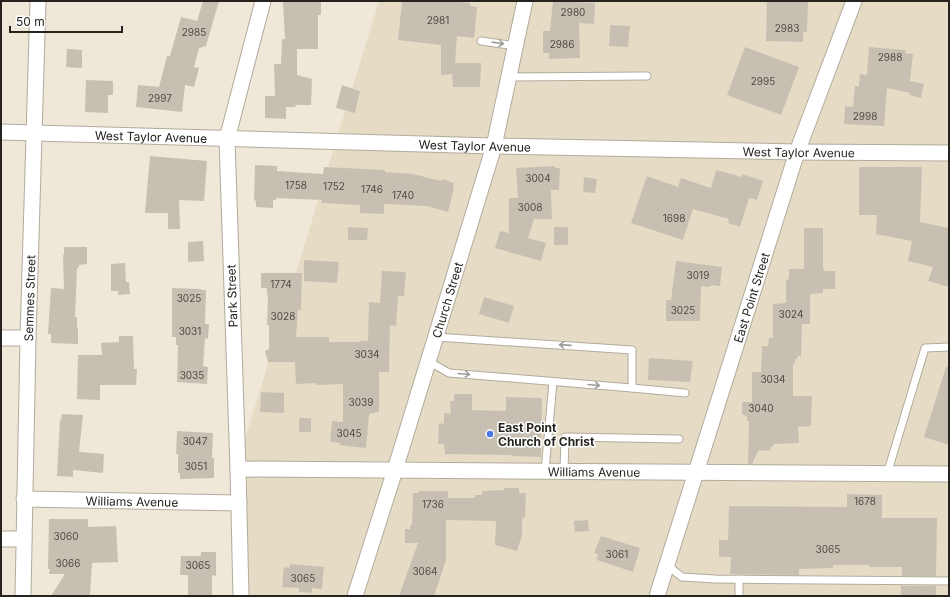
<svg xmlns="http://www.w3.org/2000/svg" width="950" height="597" font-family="Inter,sans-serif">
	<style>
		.built { fill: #e6dcc5 }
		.building { fill: #c7c0b2 }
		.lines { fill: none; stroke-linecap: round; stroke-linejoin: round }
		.lane-casing { stroke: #b2ab9d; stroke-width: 9 }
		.street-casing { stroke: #b2ab9d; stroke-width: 17 }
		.lane { stroke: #fff; stroke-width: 7 }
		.street { stroke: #fff; stroke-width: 15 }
		.oneway { stroke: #9d9c9a }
		.poi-dot { fill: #4974e6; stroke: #fff; stroke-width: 1.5 }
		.labels { text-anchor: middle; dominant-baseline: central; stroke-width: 3; stroke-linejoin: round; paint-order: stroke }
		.number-label { font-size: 10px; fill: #4e4a43 }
		.street-label { font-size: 12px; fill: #26231e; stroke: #fff }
		.poi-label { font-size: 12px; font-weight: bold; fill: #26231e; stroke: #fff; text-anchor: start }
	</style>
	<rect width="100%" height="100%" fill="#efe7d8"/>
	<path class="built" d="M379 1H949V596H241L235 472Z"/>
	<g class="building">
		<path d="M203 1H219L206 46 199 48 194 67 199 68 194 87 185 85 182 112 136 107 138 85 159 87 167 56H170L181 17 197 21Z"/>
		<path d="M289 1H321V15H318V49H297V75L312 79 311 105H295L296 107H286V119L265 118V96H275L274 64H281L282 39H285L283 2H289Z"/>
		<path d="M402 1H450L470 3V6L477 7 474 38 457 36 455 63H481L480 87H453L452 74 441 75V45L398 40Z"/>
		<path d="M553 1 595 3 594 24 579 23 580 58 549 59V53H543V31H550Z"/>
		<path d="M767 1H808L807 32H803V42L766 41Z"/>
		<path d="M610 25 630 26 628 47 609 46Z"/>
		<path d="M745 47 799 67 781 115 727 95Z"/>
		<path d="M869 47 906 50 905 53 913 54 910 81 924 84 921 98 909 95 910 93 887 88 884 126 844 124 845 106 853 107 855 86H859L860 74 867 75Z"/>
		<path d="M67 49 82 50V68L66 67Z"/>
		<path d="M86 80 113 81V95H108V113L85 112Z"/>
		<path d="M342 85 360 91 355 113 336 108Z"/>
		<path d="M150 156 207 161 204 201 179 200 180 229H168V213H145Z"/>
		<path d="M255 165 277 166V171L323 174 324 167 385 170V172L413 174 441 181 442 179 454 183 453 188H454L448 212 427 206 384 204V214L360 213V205L322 203V200L276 198V200H273V208L256 207V201L254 200Z"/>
		<path d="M555 166V168H560L559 190H551L552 219H534L528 238 546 243 541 261 495 248 500 231 509 233V198H518L516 168Z"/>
		<path d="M859 167H922L920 222 949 228V287L928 281 933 267 908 261 912 241 876 234 877 215H859Z"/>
		<path d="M716 170 742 177 743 174 763 181 757 200 749 198 740 227 728 223 729 219 693 209 683 240 631 223 647 176 678 187 681 178 711 188Z"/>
		<path d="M584 177 597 179 595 193 583 192Z"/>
		<path d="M348 227 368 228 367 240H348Z"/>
		<rect x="554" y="227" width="14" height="18"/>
		<path d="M804 228H823V269H824V271H835V289H823V293L810 294V324H802L801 356H798L793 365V396H812L811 426 798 427 799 443 774 444 773 447H771L770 450 758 451 752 464H748L749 421H747V417L742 414V402H752V372H761L762 346H768L769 338H773V304L786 303V280L789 279V269H804Z"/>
		<path d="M203 241 204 261 188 262V242Z"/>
		<path d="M64 247H87V264L79 265V268H77L75 317H77V328L78 329V344L51 343V334H48L51 288 64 289 63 255H64Z"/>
		<path d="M304 260 339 262 337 283 304 281Z"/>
		<path d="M676 261 722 267 720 286 711 285 710 287 701 286 700 321H666V300H671Z"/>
		<path d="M125 263 126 282H129L130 294 118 295V291H111V264Z"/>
		<path d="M382 271 406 272 404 296H398L396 326 390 325 389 372H379V412L369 414 366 448 339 445 340 443 330 442 332 421 343 422V384L316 385V383L296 384 295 362H268L265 351 269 349V325H267L268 295H267V288H261V273H302L301 310H298L296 337H329V342H359L361 341H368L369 302 380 303Z"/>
		<path d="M172 288 201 289V290H206L205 324H209L208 339 205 338 203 366 208 367 207 384 177 382 178 345H176V337H172Z"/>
		<path d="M484 297 514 306 509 323 479 314Z"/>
		<path d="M119 336H133L134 369H137L136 385H100V400L77 399 78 355H102L101 343 119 342Z"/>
		<path d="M649 358 693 361 690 382 648 380Z"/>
		<path d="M946 367H949V445L924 437Z"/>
		<path d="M261 392 284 393V413L260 412Z"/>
		<path d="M454 394H472V410L506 411V397L542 398 541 457 513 456 511 455 445 454 444 444H438L439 423 444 424V413L451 414 450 401H454Z"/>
		<path d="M62 414 83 415 79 452 104 454 103 473 73 470V477L57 476 60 420H61Z"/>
		<rect x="299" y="418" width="12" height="14"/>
		<path d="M177 431 213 433 212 458H214V478L180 479V473H178V454H176Z"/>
		<path d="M504 488H519V493H526L525 517 522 519V535L517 551 495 545 496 521 446 520V560L434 596H399L418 543H405V529H410V525H412L413 493H419V491H448V498H475V495H482V491L504 490Z"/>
		<path d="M847 494 882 495V518H937L936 576H902V567H869V565H833V568L799 569V575L730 574 731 557H719V540H728L729 506 847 507Z"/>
		<path d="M49 519H88V527L116 526 118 562 92 563 90 596H51L65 574H49L50 569H48Z"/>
		<path d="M588 520 589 531 575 532 574 521Z"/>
		<path d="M601 536 640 548 633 572 597 560 598 554 594 553Z"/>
		<path d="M201 552H216V576L212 575V596H188V575H180L181 556H201Z"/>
		<path d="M290 564 324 567 322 589 312 588V593L299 592V588L282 587 284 567 289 568Z"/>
		<rect x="901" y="586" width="35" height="10"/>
	</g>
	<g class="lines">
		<g class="lane-casing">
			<g id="lane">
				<path d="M481 41 516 46"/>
				<path d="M509 77 647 76"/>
				<path d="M428 361 449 373 632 388V350L436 337"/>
				<path d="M632 388 685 393"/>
				<path d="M545 471 553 382"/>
				<path d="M564 471 565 437 679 439"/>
				<path d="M887 474 925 348 949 347"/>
				<path d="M667 565 682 577 715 579 949 581"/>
				<path d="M739 579V596"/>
			</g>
		</g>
		<g class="street-casing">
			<g id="street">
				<path id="s1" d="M1 132 494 146 797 152 949 153"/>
				<path d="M1 338H28"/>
				<path id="s2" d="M238 469 949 474"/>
				<path id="s3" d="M24 499 239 503"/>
				<path d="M1 539H24"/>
				<path id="s4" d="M23 596 28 338 38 1"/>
				<path d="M241 596 238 469 227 139 263 1"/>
				<path id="s5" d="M355 596 395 470 494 146 525 1"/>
				<path id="s6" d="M657 596 797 152 854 1"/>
			</g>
		</g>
		<use href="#lane" class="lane"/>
		<use href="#street" class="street"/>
	</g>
	<defs><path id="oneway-shaft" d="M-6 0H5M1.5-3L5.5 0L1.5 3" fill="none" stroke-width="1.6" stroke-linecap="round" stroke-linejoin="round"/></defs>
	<g class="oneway">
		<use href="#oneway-shaft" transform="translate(498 43) rotate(8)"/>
		<use href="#oneway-shaft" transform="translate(565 345) rotate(-176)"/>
		<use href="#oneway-shaft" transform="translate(464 374) rotate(5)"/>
		<use href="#oneway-shaft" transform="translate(594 385) rotate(5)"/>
	</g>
	<circle class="poi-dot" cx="490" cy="434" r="4"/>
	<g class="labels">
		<g class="number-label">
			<text x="573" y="12">2980</text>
			<text x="438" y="20">2981</text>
			<text x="787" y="28">2983</text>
			<text x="194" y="32">2985</text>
			<text x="562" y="44">2986</text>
			<text x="890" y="57">2988</text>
			<text x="763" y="81">2995</text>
			<text x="160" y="98">2997</text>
			<text x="865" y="116">2998</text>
			<text x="538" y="178">3004</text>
			<text x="296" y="185">1758</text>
			<text x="334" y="186">1752</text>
			<text x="372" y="189">1746</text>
			<text x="403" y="195">1740</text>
			<text x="530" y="207">3008</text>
			<text x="674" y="218">1698</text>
			<text x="698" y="275">3019</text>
			<text x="281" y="284">1774</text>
			<text x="189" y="298">3025</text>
			<text x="683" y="310">3025</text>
			<text x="791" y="314">3024</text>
			<text x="283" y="316">3028</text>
			<text x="190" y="331">3031</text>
			<text x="367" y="354">3034</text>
			<text x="192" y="375">3035</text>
			<text x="773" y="379">3034</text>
			<text x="361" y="402">3039</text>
			<text x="761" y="408">3040</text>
			<text x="349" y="433">3045</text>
			<text x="195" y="441">3047</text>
			<text x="196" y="466">3051</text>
			<text x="865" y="501">1678</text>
			<text x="433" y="504">1736</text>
			<text x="66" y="536">3060</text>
			<text x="828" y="549">3065</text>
			<text x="617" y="554">3061</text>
			<text x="68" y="563">3066</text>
			<text x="198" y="565">3065</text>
			<text x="425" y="571">3064</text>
			<text x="303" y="578">3065</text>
		</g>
		<g class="street-label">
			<text stroke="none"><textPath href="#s1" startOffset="150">West Taylor Avenue</textPath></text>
			<text stroke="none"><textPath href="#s1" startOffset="474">West Taylor Avenue</textPath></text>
			<text stroke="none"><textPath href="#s1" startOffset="798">West Taylor Avenue</textPath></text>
			<text transform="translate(232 296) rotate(-92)">Park Street</text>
			<text stroke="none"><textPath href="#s6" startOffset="313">East Point Street</textPath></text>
			<text stroke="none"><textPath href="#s4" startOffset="298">Semmes Street</textPath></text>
			<text stroke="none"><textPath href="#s5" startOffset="310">Church Street</textPath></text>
			<text stroke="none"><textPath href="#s2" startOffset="356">Williams Avenue</textPath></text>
			<text stroke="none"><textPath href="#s3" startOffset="108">Williams Avenue</textPath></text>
		</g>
		<g class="poi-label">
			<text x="498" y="427">East Point<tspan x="498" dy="14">Church of Christ</tspan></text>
		</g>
	</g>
	<rect width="950" height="597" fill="none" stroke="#26231e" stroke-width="4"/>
	<path d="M10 26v6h112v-6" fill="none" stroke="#26231e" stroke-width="2"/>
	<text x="16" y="26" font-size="12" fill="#26231e" stroke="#ffffff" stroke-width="3" paint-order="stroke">50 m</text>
</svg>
